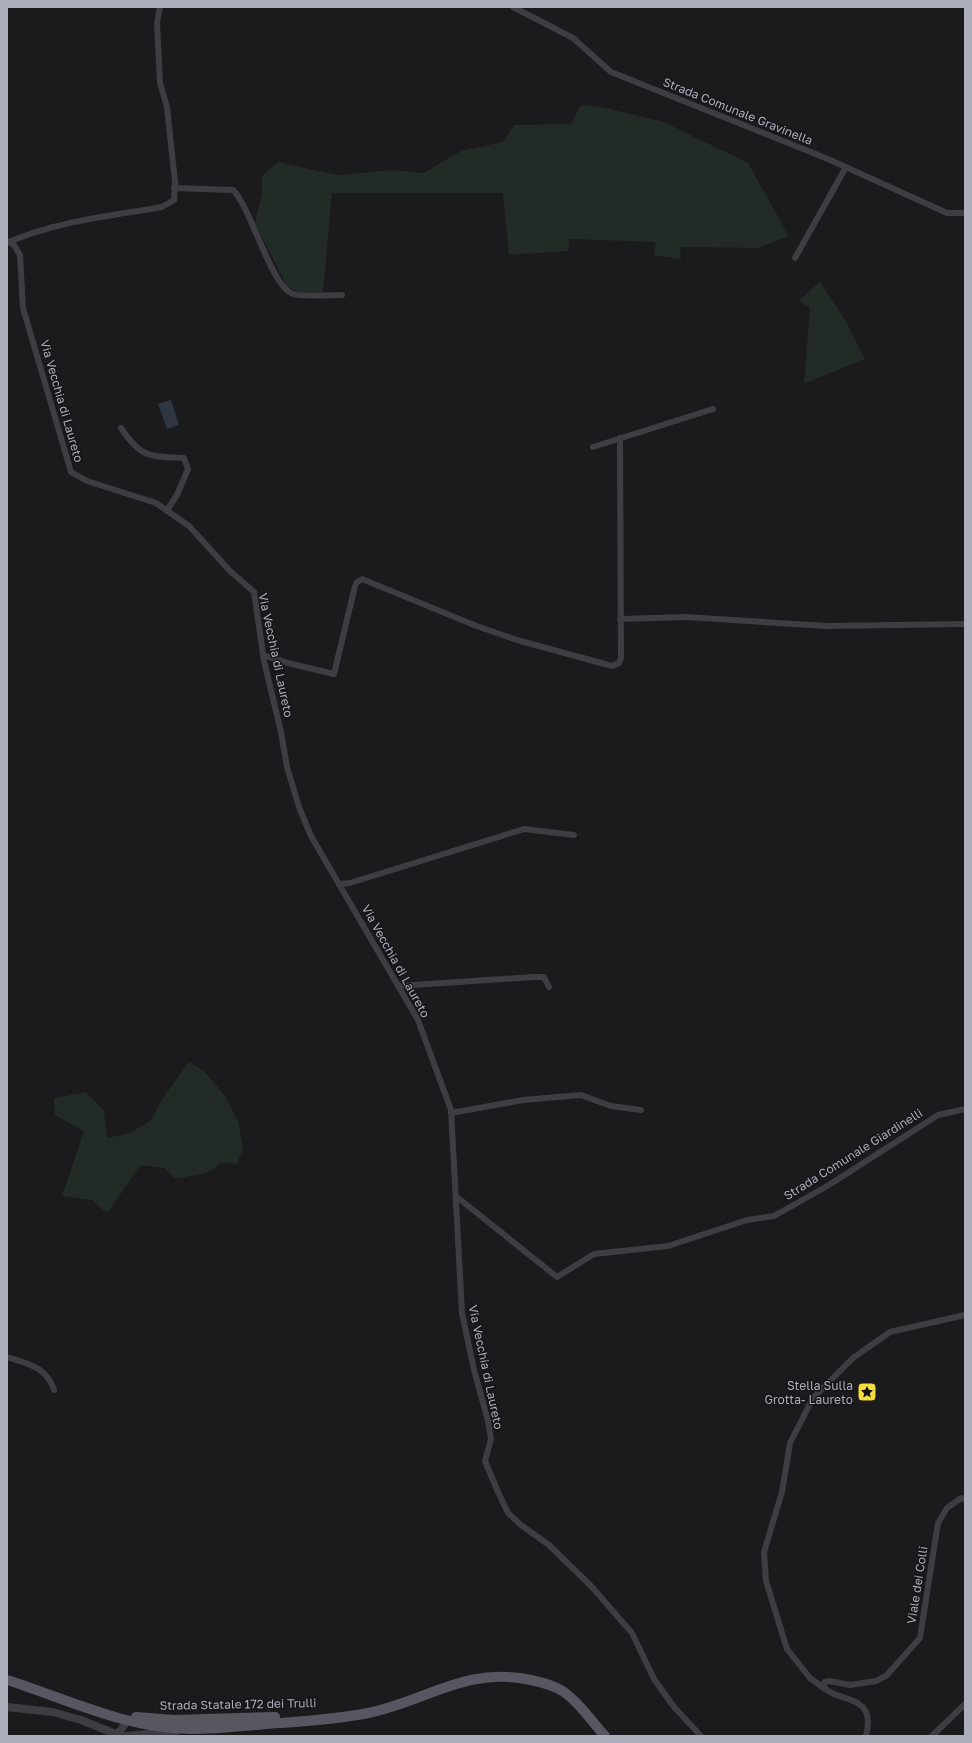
<svg xmlns="http://www.w3.org/2000/svg" width="972" height="1743" font-family="'Golos Text',sans-serif">
	<style>
		.green { fill: #222b25 }
		.water { fill: #303641 }
		.lines { fill: none; stroke-linecap: round; stroke-linejoin: round }
		.minor { stroke: #3e3d44; stroke-width: 6 }
		.tertiary { stroke: #3e3d44; stroke-width: 8 }
		.primary { stroke: #585761; stroke-width: 10 }
		.labels { text-anchor: middle; dominant-baseline: central; stroke-width: 3; stroke-linejoin: round; paint-order: stroke }
		.street-label { font-size: 12px; fill: #adaebc; stroke: #161518 }
		.poi-label { font-size: 12px; fill: #adaebc; stroke: #161518; text-anchor: end }
	</style>
	<rect width="100%" height="100%" fill="#1b1a1d"/>
	<g class="green">
		<path d="M581 105 601 107 664 122 748 163 789 236 758 248 680 247 681 259 654 255 656 242 569 239 568 251 509 255 503 193H332L323 292H296L287 286 255 224 262 192V176L278 162 338 175 393 170 424 173 461 151 503 142 514 125 571 124Z"/>
		<path d="M820 282 846 321 865 359 804 384 810 308 799 300Z"/>
		<path d="M189 1062 204 1071 226 1097 238 1121 243 1149 237 1164 221 1163 207 1173 176 1179 164 1168 141 1165 107 1213 92 1200 62 1196 84 1131 55 1115 54 1098 86 1092 104 1111 107 1138 130 1133 151 1120 164 1096Z"/>
	</g>
	<path class="water" d="M171 400 179 425 167 429 158 404Z"/>
	<g class="lines">
		<g class="minor">
			<path d="M513 7 573 38 611 72 828 159 947 213H965"/>
			<path d="M174 188 233 190C251 207 271 287 293 294 302 297 330 295 342 295"/>
			<path d="M7 241 14 245 20 255 23 308 71 472 87 481 156 503 189 526 230 571 254 592 264 661 281 732 287 767 299 807 311 836 418 1020 451 1110 462 1313 474 1370 488 1421 491 1439 485 1461 498 1492 508 1513 521 1525 549 1545 592 1587 632 1633 654 1679 674 1707 701 1736"/>
			<path d="M9 242C57 221 111 216 162 207L174 200 175 182 167 107 160 83 157 23 160 7"/>
			<path d="M795 258 846 167"/>
			<path d="M121 428C142 459 149 456 184 458L188 469 177 495 167 510"/>
			<path d="M593 447 713 409"/>
			<path d="M620 619 686 617 826 626 965 624"/>
			<path d="M263 655 288 663 334 674 355 586 357 582 362 579 474 625 517 640 612 666 619 663 621 658 620 438"/>
			<path d="M339 884 350 883 524 829 574 835"/>
			<path d="M398 986 534 977H544L549 987"/>
			<path d="M451 1113 523 1100 581 1095 611 1106 641 1110"/>
			<path d="M457 1197 557 1277 594 1254 668 1246 747 1220 774 1216 829 1185 938 1115 965 1109"/>
			<path d="M7 1357C28 1364 47 1367 54 1390"/>
			<path d="M825 1689 810 1678 787 1649 766 1581 764 1552 782 1492 790 1443 813 1398 853 1358 890 1332 965 1315"/>
			<path d="M866 1736C878 1690 832 1704 823 1685L825 1682 829 1681 850 1685 876 1681 886 1676 920 1638 938 1523 947 1508 961 1498 965 1499"/>
			<path d="M932 1736 965 1704"/>
		</g>
		<g class="tertiary">
			<path d="M7 1707 52 1712 81 1720 121 1736"/>
			<path d="M117 1735 128 1720"/>
			<path d="M126 1736 177 1731"/>
		</g>
		<g class="primary">
			<path d="M7 1680C67 1699 127 1729 191 1729 221 1729 250 1725 280 1723 309 1721 339 1719 368 1713 427 1701 466 1666 531 1680 541 1682 555 1686 564 1692 581 1704 591 1721 605 1736"/>
			<path d="M136 1717 174 1720 275 1717"/>
		</g>
	</g>
	<defs>
		<g id="sight-square" transform="scale(1)"><rect x="-9" y="-9" width="18" height="18" rx="4" fill="#f2dd3d" stroke="#161518"/><path d="M0-6L1.8-2.2L6-1.7L2.9 1.2L3.7 5.4L0 3.3L-3.7 5.4L-2.9 1.2L-6-1.7L-1.8-2.2Z" fill="#111"/></g>
	</defs>
	<g fill-rule="evenodd">
		<use href="#sight-square" x="867" y="1392"/>
	</g>
	<g class="labels">
		<g class="street-label">
			<text transform="translate(738 111) rotate(22)">Strada Comunale Gravinella</text>
			<text transform="translate(62 401) rotate(74)">Via Vecchia di Laureto</text>
			<text transform="translate(276 655) rotate(78)">Via Vecchia di Laureto</text>
			<text transform="translate(396 961) rotate(61)">Via Vecchia di Laureto</text>
			<text transform="translate(853 1154) rotate(-32)">Strada Comunale Giardinelli</text>
			<text transform="translate(486 1367) rotate(78)">Via Vecchia di Laureto</text>
			<text transform="translate(917 1585) rotate(-81)">Viale dei Colli</text>
			<text transform="translate(238 1704) rotate(-1)">Strada Statale 172 dei Trulli</text>
		</g>
		<g class="poi-label">
			<text x="853" y="1385">Stella Sulla<tspan x="853" dy="14">Grotta- Laureto</tspan></text>
		</g>
	</g>
	<rect width="972" height="1743" fill="none" stroke="#adaebc" stroke-width="16"/>
</svg>
